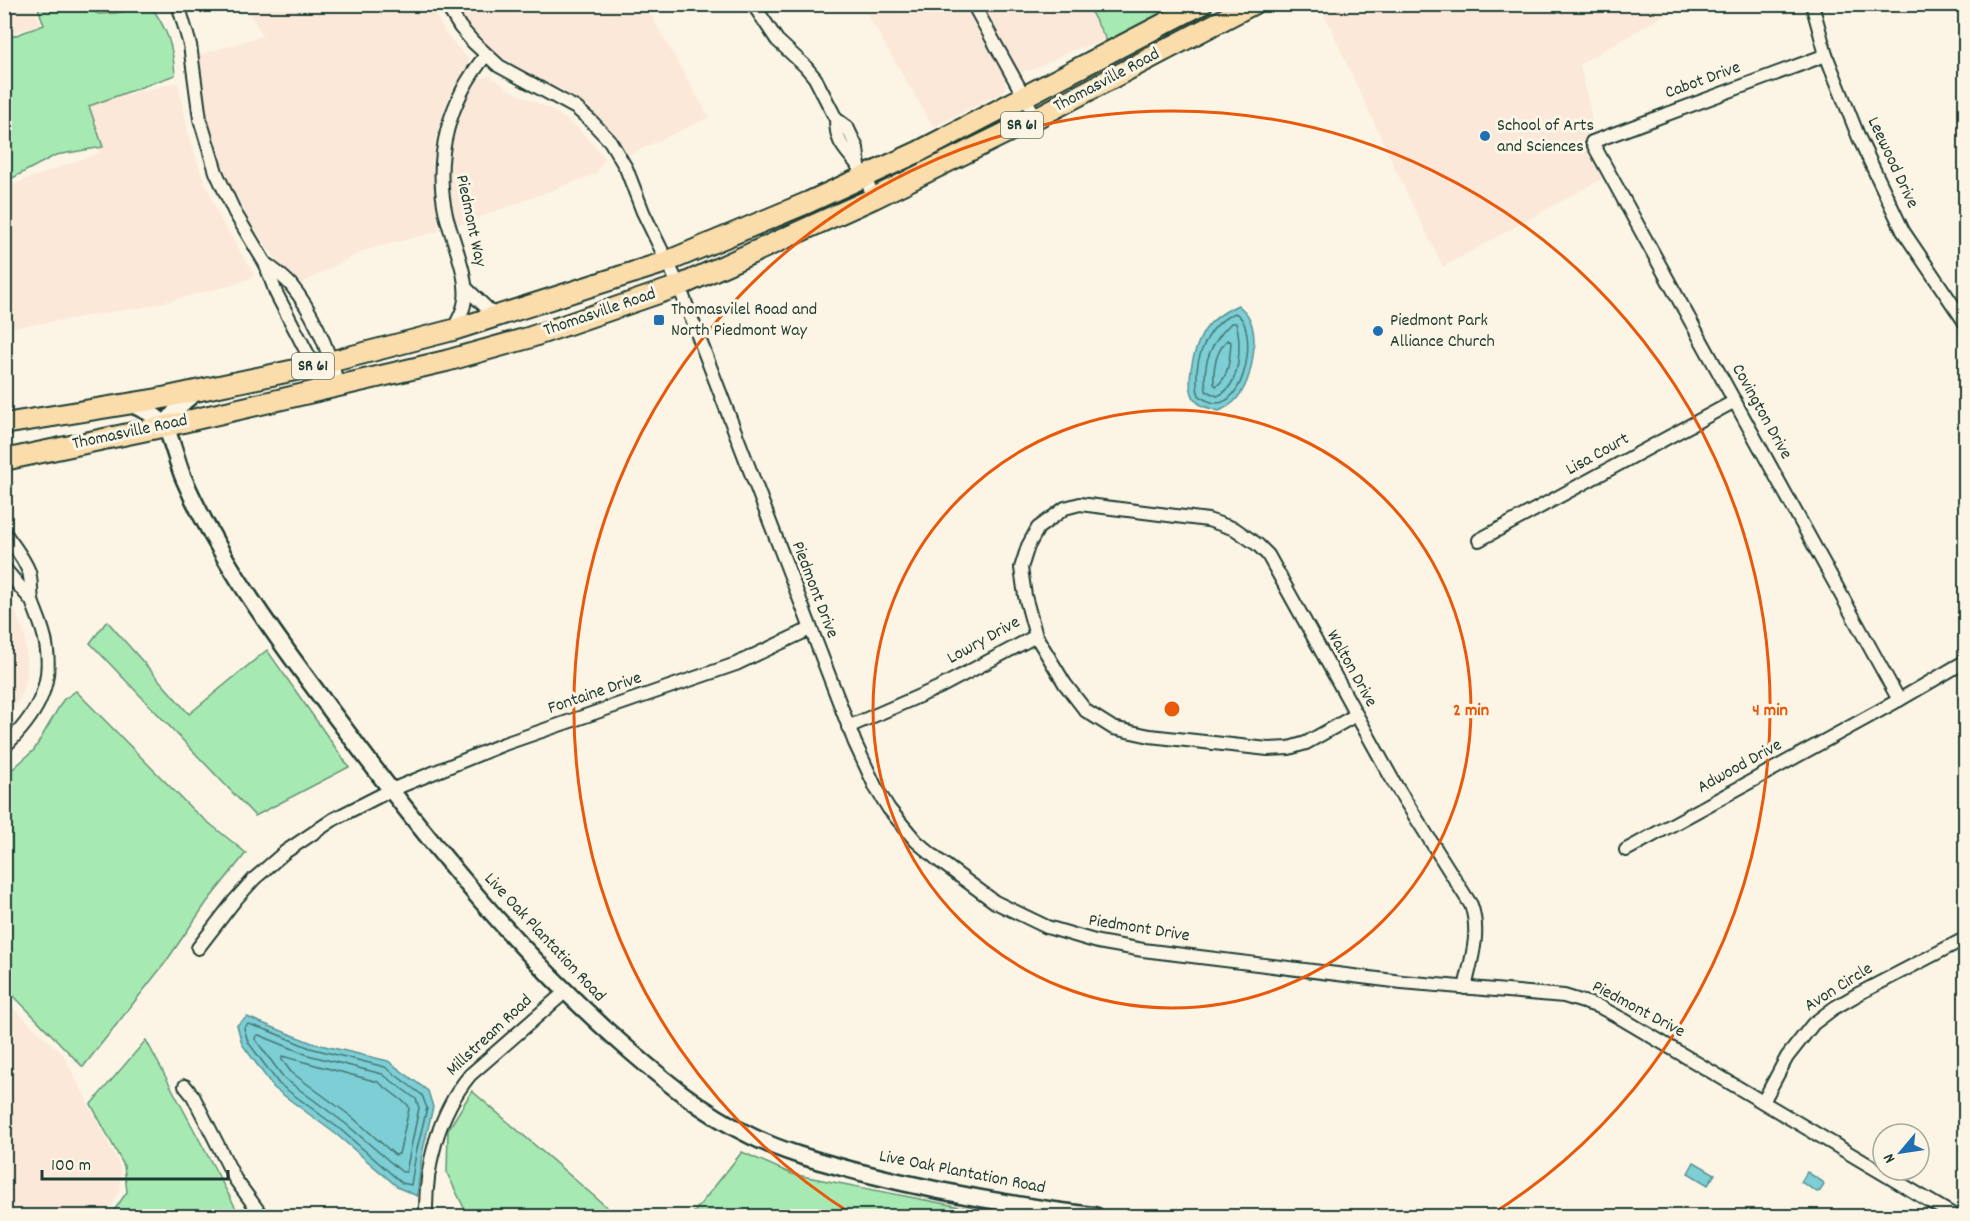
<svg xmlns="http://www.w3.org/2000/svg" width="1970" height="1221" font-family="Dekko,sans-serif">
	<style>
		.built { fill: #fbe8d9 }
		.green { fill: #a7e9b3; stroke: #639374; stroke-width: 1.5 }
		.water { fill: #7dced5; stroke: #579495; stroke-width: 1.5 }
		.lines { fill: none; stroke-linecap: round; stroke-linejoin: round }
		.shore { stroke: #457774; stroke-width: 1.5 }
		.minor-casing { stroke: #1f3d34; stroke-width: 16 }
		.tertiary-casing { stroke: #1f3d34; stroke-width: 20 }
		.primary-casing { stroke: #1f3d34; stroke-width: 24 }
		.minor { stroke: #fcf5e5; stroke-width: 12 }
		.tertiary { stroke: #fcf5e5; stroke-width: 15 }
		.primary { stroke: #fbddab; stroke-width: 20 }
		.ring { fill: none; stroke: #e8590c; stroke-width: 3 }
		.poi-dot { fill: #1f6fb2; stroke: #fcf5e5; stroke-width: 2 }
		.labels { text-anchor: middle; dominant-baseline: central; stroke-width: 6; stroke-linejoin: round; paint-order: stroke }
		.shield { fill: #fcf5e5; stroke: #617469; stroke-width: 1.5 }
		.shield-label { font-size: 16px; font-weight: bold; fill: #1f3d34 }
		.street-label { font-size: 18px; fill: #1f3d34; stroke: #fcf5e5 }
		.poi-label { font-size: 18px; fill: #1f3d34; stroke: #fcf5e5; text-anchor: start }
		.centre { fill: #e8590c; stroke: #fcf5e5; stroke-width: 3 }
		.ring-label { font-size: 18px; text-anchor: middle; font-weight: bold; fill: #e8590c; stroke: #fcf5e5; stroke-width: 6; stroke-linejoin: round; paint-order: stroke }
	</style>
	<rect width="100%" height="100%" fill="#fcf5e5"/>
	<filter id="ink" filterUnits="userSpaceOnUse"><feTurbulence type="fractalNoise" baseFrequency=".0167" numOctaves="2"/><feDisplacementMap in="SourceGraphic" scale="12" xChannelSelector="R" yChannelSelector="G"/><feConvolveMatrix kernelMatrix="1 2 1 2 8 2 1 2 1" color-interpolation-filters="sRGB"/></filter>
	<g filter="url(#ink)">
		<g class="built">
			<path d="M5 4 34 5 41 24 5 35Z"/>
			<path d="M246 5H430L446 34 469 60 465 72 449 97 437 132 432 164 439 231 363 251 298 285 283 269 253 227 223 174 204 108 196 56 262 36Z"/>
			<path d="M455 5H645L709 117 629 155 608 127 591 109 566 92 525 73 488 46 465 22Z"/>
			<path d="M862 5H1087L1107 41 1070 51 1033 70H1026L1004 82 1006 85 1003 92 933 127Z"/>
			<path d="M1320 5H1682L1580 64 1595 134 1585 139 1605 177 1443 267 1407 194Z"/>
			<path d="M489 75 510 90 552 110 577 127 605 158 596 174 456 226 450 197 447 166 452 131 466 96 477 80Z"/>
			<path d="M178 82 189 136 200 170 219 216 255 276 237 284 145 307 5 329V187L99 153 84 105Z"/>
			<path d="M5 587 25 635 27 678 19 700 5 723Z"/>
			<path d="M4 1000 63 1054 118 1162 122 1175 119 1192 112 1205 102 1216H5Z"/>
		</g>
		<g class="green">
			<path d="M37 5H74L99 14 116 13 150 5C167 28 173 46 175 75L89 106 103 147 56 155 5 182V39L44 25Z"/>
			<path d="M1087 5H1179L1107 41Z"/>
			<path d="M107 621 189 714 267 650 349 767 255 816 90 643Z"/>
			<path d="M76 691 193 810 246 853 207 902 165 963 83 1067 4 986 5 776 34 750 63 700Z"/>
			<path d="M146 1040 240 1216H110L127 1192 124 1166 91 1104Z"/>
			<path d="M472 1091 617 1216H468L447 1173 448 1130Z"/>
			<path d="M742 1152 792 1174 1007 1216H691Z"/>
		</g>
		<g class="water">
			<path d="M1238 305C1241 308 1246 312 1248 316 1260 336 1252 380 1238 397 1233 404 1227 407 1219 411 1214 409 1206 408 1201 405 1180 393 1194 346 1205 330 1213 318 1225 311 1238 305Z"/>
			<path d="M247 1017 312 1043 388 1061 428 1091 433 1107 422 1154 417 1196 399 1188 337 1135 274 1088 242 1044 237 1025Z"/>
			<path d="M1694 1162 1715 1174 1708 1185 1688 1173Z"/>
			<path d="M1807 1172 1823 1182 1824 1185 1820 1191 1817 1192 1801 1182Z"/>
		</g>
		<g class="lines">
			<g class="shore">
				<path d="M1235 313C1260 324 1246 413 1211 402 1206 400 1202 399 1199 395 1197 391 1197 385 1197 381 1195 355 1210 323 1235 313Z"/>
				<path d="M1231 323H1236C1242 343 1241 388 1217 396L1206 391C1202 361 1211 343 1231 323Z"/>
				<path d="M1227 340 1231 342C1230 356 1229 379 1216 386L1214 384C1213 369 1216 352 1227 340Z"/>
				<path d="M248 1024 267 1030 310 1048 385 1067 422 1095 427 1108 416 1153 411 1185 402 1183 341 1130 279 1084 248 1042 244 1028Z"/>
				<path d="M259 1035 308 1055 382 1074 416 1099 419 1108 406 1172H402L346 1124 284 1078 255 1039 256 1036Z"/>
				<path d="M282 1056 378 1082 408 1105 409 1109 399 1154 395 1155 352 1117 291 1072 282 1060Z"/>
			</g>
			<g class="minor-casing">
				<g id="minor">
					<path d="M178 4 190 45 200 119 216 172 235 213 265 263 276 293 314 366 322 390"/>
					<path d="M446 4 460 27 473 42 499 66 576 108 591 121 610 141 626 168 643 212 679 286 855 743 876 788 889 809 916 841 938 860 995 902 1047 927 1098 942 1143 950 1402 982 1564 996 1600 1007 1624 1020 1955 1216"/>
					<path d="M753 4 777 40 805 66 815 78 836 119 847 127 857 148 859 167"/>
					<path d="M973 4 1036 118"/>
					<path d="M1812 4 1826 55 1859 138 1903 231 1966 324"/>
					<path d="M1826 55 1592 142 1899 700"/>
					<path d="M836 119C836 145 846 149 859 167 866 176 869 188 874 198"/>
					<path d="M266 264C274 270 284 277 291 285 314 313 329 351 338 386"/>
					<path d="M466 288 496 317"/>
					<path d="M453 330C457 322 462 314 464 305 471 280 452 240 446 215 433 157 449 100 486 55"/>
					<path d="M4 532C13 545 24 558 29 572 32 582 30 594 33 604 38 617 44 630 46 644 54 688 34 718 4 747"/>
					<path d="M1479 540 1735 401"/>
					<path d="M4 568 32 601"/>
					<path d="M1356 715 1306 743 1289 748 1268 749 1150 736 1113 728 1086 711 1065 684 1036 636 1025 596 1021 568 1028 546 1038 528 1065 508 1080 504 1208 520 1235 529 1258 545 1268 555 1396 786 1471 905C1481 933 1471 960 1465 988"/>
					<path d="M848 727 940 687 1036 636"/>
					<path d="M1626 850 1899 700 1966 661"/>
					<path d="M198 948 235 900 254 879 285 852 334 819 391 790 504 744 736 664 810 629"/>
					<path d="M185 1086 193 1096 235 1179 262 1216"/>
					<path d="M1763 1102 1787 1057 1813 1024 1834 1008 1860 993 1966 938"/>
					<path d="M426 1216C425 1166 438 1114 470 1075L565 992"/>
				</g>
			</g>
			<g class="tertiary-casing">
				<g id="tertiary">
					<path d="M129 403C140 409 154 413 163 423 170 431 178 467 184 479 199 514 218 547 238 579 275 637 318 693 359 748 438 853 522 956 621 1043 661 1078 703 1113 751 1136 785 1153 822 1162 859 1172 937 1192 1016 1206 1096 1216"/>
					<path d="M166 426C173 411 182 402 195 393"/>
				</g>
			</g>
			<g class="primary-casing">
				<g id="primary">
					<path d="M4 424 158 399 314 366 453 330 666 262 809 202 918 152 1202 4"/>
					<path d="M4 460 166 426 446 361 528 338 679 286 874 198 1036 118 1253 4"/>
				</g>
			</g>
			<use href="#minor" class="minor"/>
			<use href="#tertiary" class="tertiary"/>
			<use href="#primary" class="primary"/>
		</g>
	</g>
	<g class="ring">
		<circle cx="1172" cy="709" r="299"/>
		<path d="M855 1216A598 598 0 1 1 1489 1216"/>
	</g>
	<g class="poi-dot">
		<circle cx="1485" cy="136" r="6"/>
		<rect x="653" y="314" width="12" height="12" rx="3"/>
		<circle cx="1378" cy="331" r="6"/>
	</g>
	<g class="labels">
		<g class="shield">
			<rect x="1001" y="112" width="42" height="26" rx="4.5"/>
			<rect x="292" y="353" width="42" height="26" rx="4.5"/>
		</g>
		<g class="shield-label">
			<text x="1022" y="125">SR 61</text>
			<text x="313" y="366">SR 61</text>
		</g>
		<g class="street-label">
			<text transform="translate(1107 81) rotate(-28)">Thomasville Road</text>
			<text transform="translate(1703 81) rotate(-20)">Cabot Drive</text>
			<text transform="translate(1892 163) rotate(65)">Leewood Drive</text>
			<text transform="translate(470 221) rotate(78)">Piedmont Way</text>
			<text transform="translate(600 313) rotate(-19)">Thomasville Road</text>
			<text transform="translate(1761 412) rotate(61)">Covington Drive</text>
			<text transform="translate(130 433) rotate(-12)">Thomasville Road</text>
			<text transform="translate(1598 455) rotate(-29)">Lisa Court</text>
			<text transform="translate(814 590) rotate(69)">Piedmont Drive</text>
			<text transform="translate(984 641) rotate(-29)">Lowry Drive</text>
			<text transform="translate(1351 669) rotate(61)">Walton Drive</text>
			<text transform="translate(595 694) rotate(-19)">Fontaine Drive</text>
			<text transform="translate(1740 767) rotate(-29)">Adwood Drive</text>
			<text transform="translate(1139 929) rotate(9)">Piedmont Drive</text>
			<text transform="translate(544 938) rotate(47)">Live Oak Plantation Road</text>
			<text transform="translate(1839 988) rotate(-32)">Avon Circle</text>
			<text transform="translate(1638 1010) rotate(28)">Piedmont Drive</text>
			<text transform="translate(490 1036) rotate(-43)">Millstream Road</text>
			<text transform="translate(962 1173) rotate(11)">Live Oak Plantation Road</text>
		</g>
		<g class="poi-label">
			<text x="1497" y="126">School of Arts<tspan x="1497" dy="21">and Sciences</tspan></text>
			<text x="671" y="310">Thomasvilel Road and<tspan x="671" dy="21">North Piedmont Way</tspan></text>
			<text x="1390" y="321">Piedmont Park<tspan x="1390" dy="21">Alliance Church</tspan></text>
		</g>
	</g>
	<circle cx="1172" cy="709" r="9" class="centre"/>
	<g class="ring-label">
		<text x="1471" y="715">2 min</text>
		<text x="1770" y="715">4 min</text>
	</g>
	<rect width="1970" height="1221" fill="none" stroke="#fcf5e5" stroke-width="24"/>
	<rect x="12" y="12" width="1946" height="1197" fill="none" stroke="#1f3d34" stroke-width="2" filter="url(#ink)"/>
	<g transform="translate(1901 1152) rotate(241)"><circle r="28" fill="#fcf5e5" stroke="#a4ab9e" stroke-width="1.5"/>
	<path d="M0-4.5L10 22L0 15L-10 22Z" fill="#1f6fb2"/>
	<text y="-9" font-size="16" font-weight="bold" text-anchor="middle" fill="#1f3d34">N</text>
	</g>
	<path d="M42 1170v9h186v-9" fill="none" stroke="#1f3d34" stroke-width="3"/>
	<text x="51" y="1170" font-size="18" fill="#1f3d34" stroke="#fcf5e5" stroke-width="4.5" paint-order="stroke">100 m</text>
</svg>
